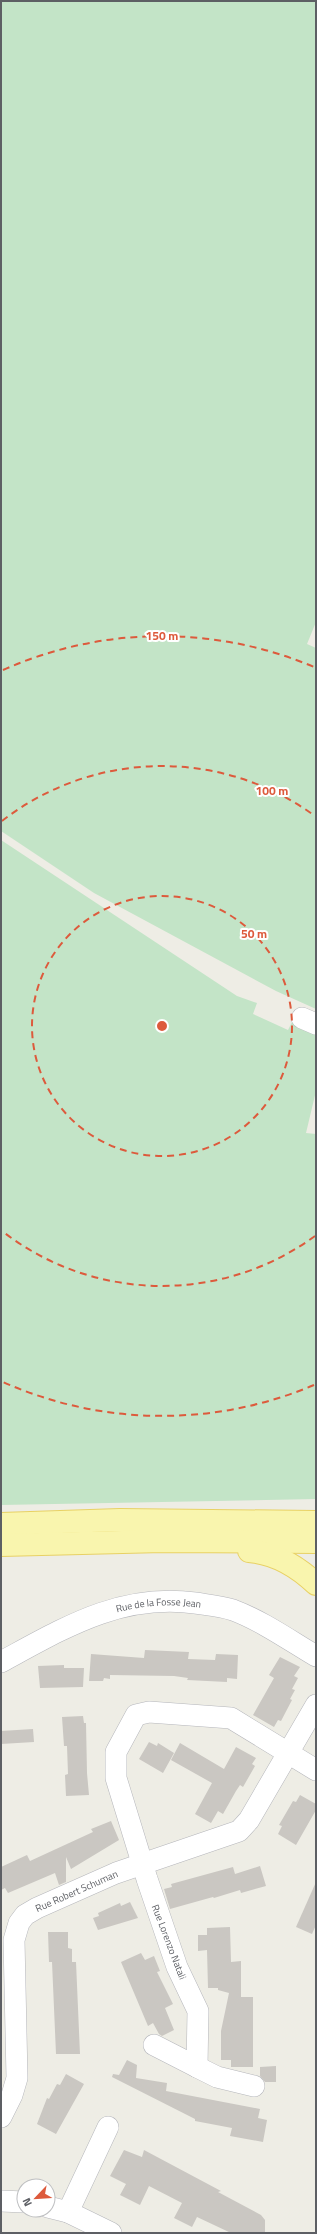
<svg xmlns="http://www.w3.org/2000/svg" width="317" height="2234" font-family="'Titillium Web',sans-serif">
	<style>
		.green { fill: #c3e4c7 }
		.building { fill: #cac7c2 }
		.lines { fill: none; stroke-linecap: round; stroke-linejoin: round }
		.minor-casing { stroke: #b5b6bb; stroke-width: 22 }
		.major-casing { stroke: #e8d164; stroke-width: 24 }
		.minor { stroke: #fff; stroke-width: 21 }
		.major { stroke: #f9f5ae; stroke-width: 22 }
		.ring { fill: none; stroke: #dd5a3c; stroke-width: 2; stroke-dasharray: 7 5 }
		.labels { text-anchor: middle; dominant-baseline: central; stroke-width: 4; stroke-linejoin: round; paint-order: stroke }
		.street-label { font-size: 10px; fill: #5d5f64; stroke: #fff }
		.centre { fill: #dd5a3c; stroke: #fff; stroke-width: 2 }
		.ring-label { font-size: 12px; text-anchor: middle; font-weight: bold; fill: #dd5a3c; stroke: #fff; stroke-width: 4; stroke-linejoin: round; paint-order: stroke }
	</style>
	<rect width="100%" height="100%" fill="#eeede5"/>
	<g class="green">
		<path d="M1 1H316V622L307 644 316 648V1009L276 991 94 893 1 831Z"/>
		<path d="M1 840 237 996 257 1003 253 1014 288 1030 293 1020 316 1028V1091L306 1133 316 1134V1499L1 1505Z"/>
	</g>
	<g class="building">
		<path d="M145 1650 189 1652 188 1659 215 1660 216 1654 238 1655 237 1679 227 1678V1682L187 1680 188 1678 174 1676 110 1675V1679L104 1678 103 1681H89L91 1654 144 1658Z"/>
		<path d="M280 1657 300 1667 294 1676 298 1678 292 1689 295 1690 290 1699 292 1700 281 1721 278 1720 274 1727 253 1715 274 1678 269 1675Z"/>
		<path d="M64 1665V1668H84L83 1687 40 1688 38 1666Z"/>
		<path d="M83 1716 84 1723H86L87 1773 89 1795 66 1796 65 1775 68 1774 67 1746H64L62 1717Z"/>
		<path d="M33 1729 34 1742 1 1744V1731Z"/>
		<path d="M149 1742 157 1746 158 1743 174 1753 163 1773 139 1759Z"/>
		<path d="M180 1743 224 1769 236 1747 256 1758 252 1764 255 1766 243 1787 240 1785 236 1791 223 1814 218 1811 211 1823 195 1814 212 1783 171 1760Z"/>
		<path d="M300 1795 316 1804V1810L296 1845 278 1834 282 1826 279 1825 293 1801 296 1802Z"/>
		<path d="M111 1821 119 1840 71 1869 66 1857V1882L59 1885 55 1873 8 1893 5 1888 1 1890V1867L27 1855 30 1861 93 1832 91 1829Z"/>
		<path d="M260 1866 266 1886 241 1893 240 1890 214 1898 213 1897 170 1909 164 1889 172 1887 171 1884 233 1867 235 1874Z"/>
		<path d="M316 1882V1925L312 1934 296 1927Z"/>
		<path d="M130 1902 138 1918 98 1930 93 1918 99 1916 98 1913 120 1903 121 1906Z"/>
		<path d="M230 1927 231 1962 241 1961V1997H253V2067H231V2060H221V2031L229 1993 218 1990V1988H208L207 1950 198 1951V1935H207V1928Z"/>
		<path d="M48 1932H68V1948L72 1949V1962H76L80 2054H56L52 1962H49Z"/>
		<path d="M141 1953 145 1960 154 1956 160 1971 157 1972 173 2004 165 2008 174 2030 162 2036 159 2034 153 2023 148 2026 121 1962Z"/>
		<path d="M127 2060 137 2065 136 2078 167 2083 166 2091 260 2109 258 2118 267 2120 263 2142 230 2136 232 2128 195 2121V2119L112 2077 113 2074 119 2075Z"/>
		<path d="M276 2066V2082H265L260 2076V2067Z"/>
		<path d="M66 2074 84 2084 56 2134 37 2124 47 2098 49 2099 57 2084 60 2085Z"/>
		<path d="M124 2150 142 2157 144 2150 221 2191 218 2192 261 2215 265 2220V2233H231L197 2217 192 2227 174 2218 182 2203 149 2186 140 2205 120 2195 126 2184 110 2176Z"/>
	</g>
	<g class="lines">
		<g class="minor-casing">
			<g id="minor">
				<path d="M302 1018 316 1024"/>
				<path id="s1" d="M1 1662C64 1628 120 1593 195 1603 208 1605 221 1606 233 1610 262 1621 289 1640 316 1656"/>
				<path d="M154 2045 197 2067 198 2011 177 1967 147 1879 116 1778V1752L136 1715 149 1712 231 1718 316 1770"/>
				<path d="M197 2067 217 2077 254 2086"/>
				<path id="s2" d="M1 2117 12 2095 17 2078 14 1940 19 1923 25 1915 37 1908 116 1873 239 1831 249 1820 316 1705"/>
				<path d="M1 2201 24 2202"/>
				<path d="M48 2207 68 2212 111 2233"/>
				<path d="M68 2212 108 2127"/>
			</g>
		</g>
		<g class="major-casing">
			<g id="major">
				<path d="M1 1524 120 1520 316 1522"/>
				<path d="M1 1545 163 1541 316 1542"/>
				<path d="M249 1551C276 1553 297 1566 316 1584"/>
			</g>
		</g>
		<use href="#minor" class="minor"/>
		<use href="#major" class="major"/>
	</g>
	<g class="ring">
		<circle cx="162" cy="1026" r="130"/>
		<path d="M315 1236A260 260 0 0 1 2 1231M2 821A260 260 0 0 1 315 816"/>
		<path d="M314 1385A390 390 0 0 1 3 1382M3 670A390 390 0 0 1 314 667"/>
	</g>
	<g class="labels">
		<g class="street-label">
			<text stroke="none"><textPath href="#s1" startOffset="170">Rue de la Fosse Jean</textPath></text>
			<text stroke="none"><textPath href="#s2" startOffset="265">Rue Robert Schuman</textPath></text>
			<text transform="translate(169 1942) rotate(69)">Rue Lorenzo Natali</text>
		</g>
	</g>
	<circle cx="162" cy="1026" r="6" class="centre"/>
	<g class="ring-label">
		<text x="162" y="640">150 m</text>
		<text x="272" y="795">100 m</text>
		<text x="254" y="938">50 m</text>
	</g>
	<rect width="317" height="2234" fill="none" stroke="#5d5f64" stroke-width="4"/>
	<g transform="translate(36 2198) rotate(245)"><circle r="19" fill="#ffffff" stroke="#bebfc1"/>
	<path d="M0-3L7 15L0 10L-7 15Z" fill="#dd5a3c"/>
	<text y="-6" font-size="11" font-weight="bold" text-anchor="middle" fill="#5d5f64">N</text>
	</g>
</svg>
